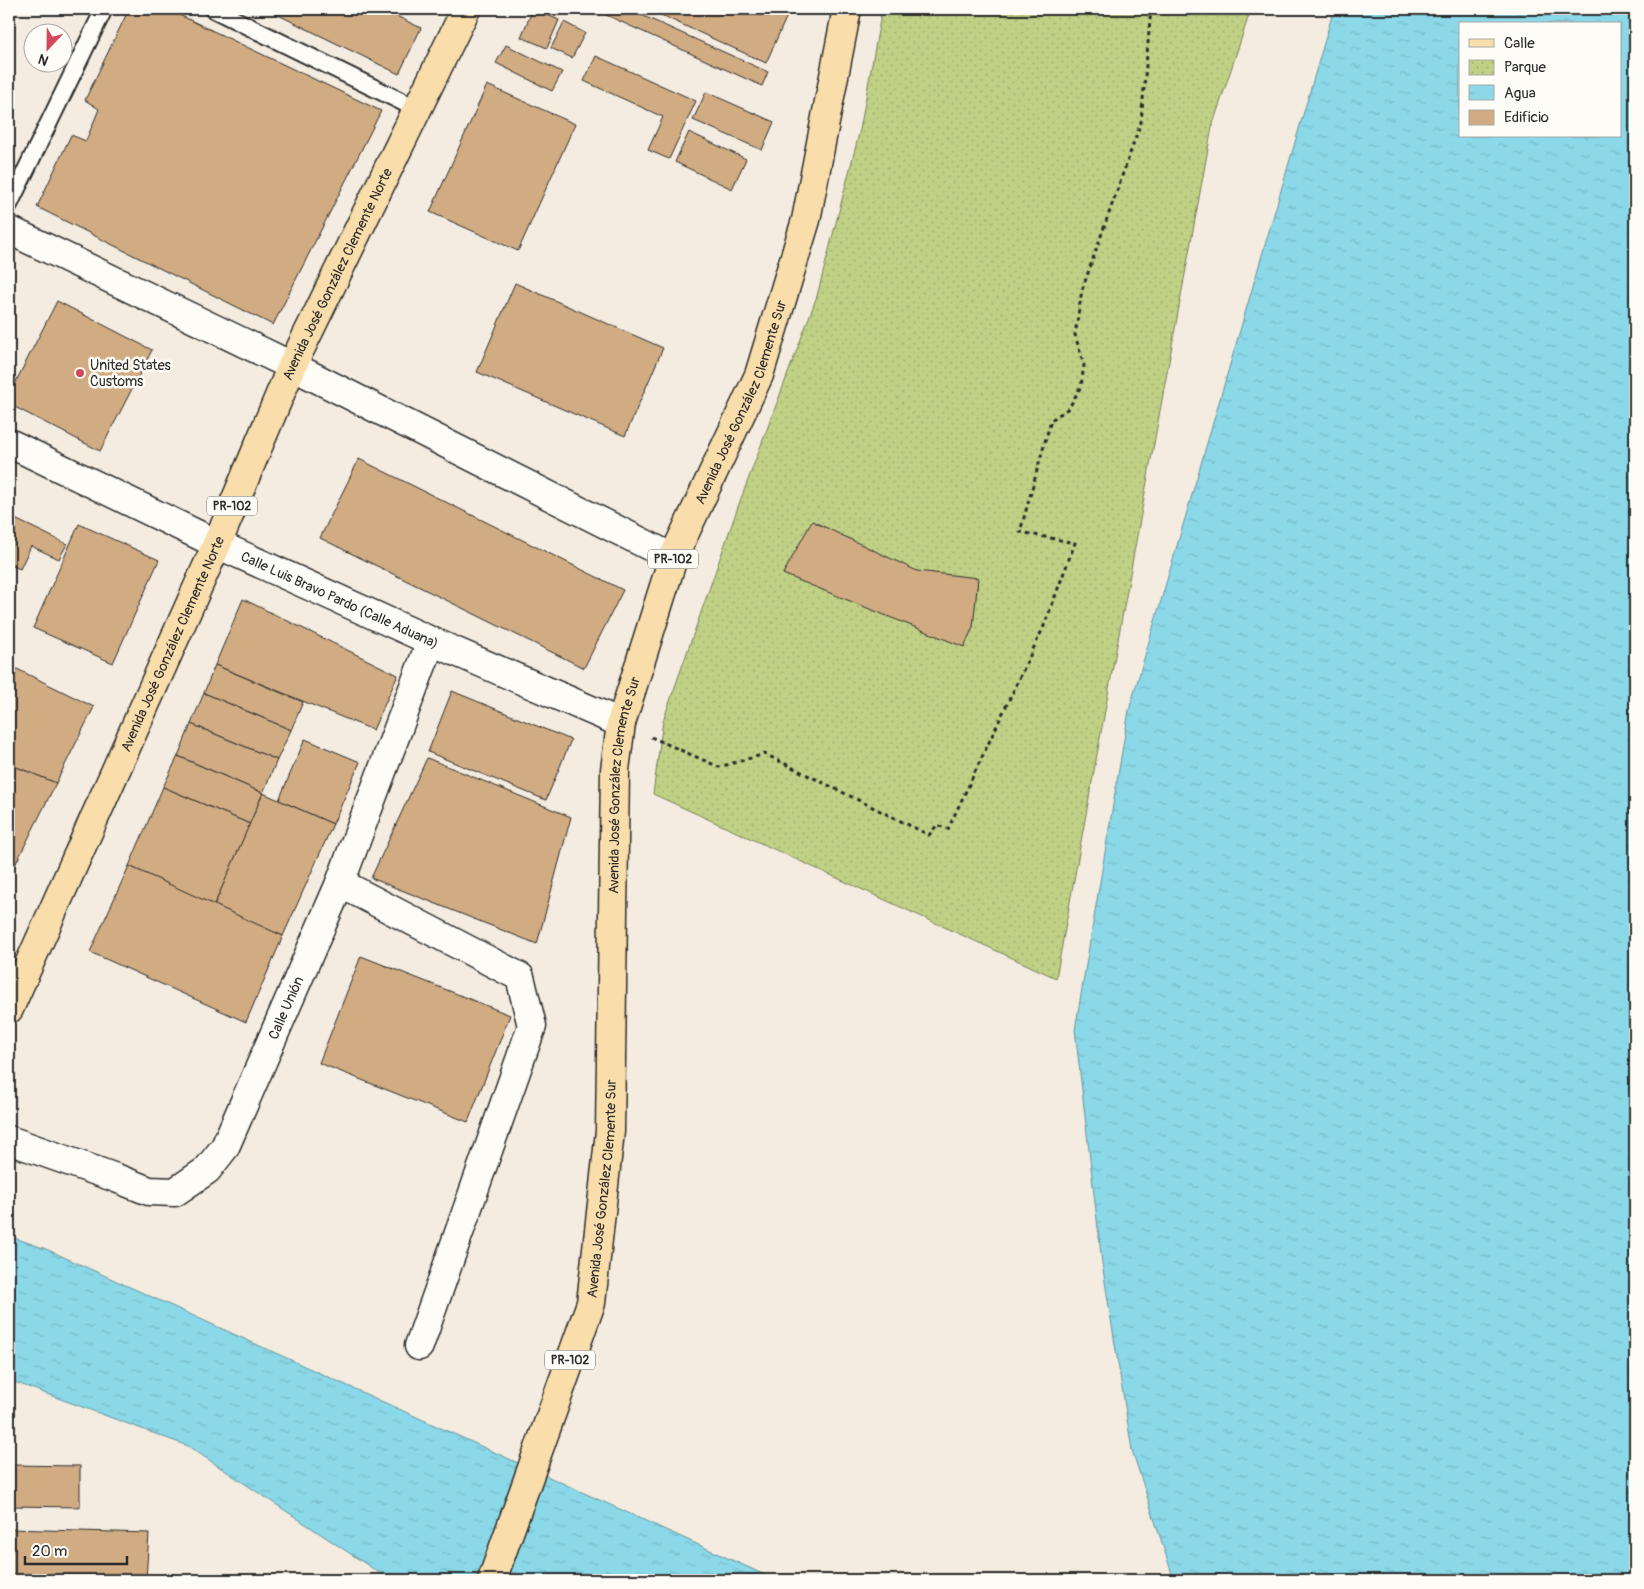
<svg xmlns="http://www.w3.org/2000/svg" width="1644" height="1589" font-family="Pangolin,sans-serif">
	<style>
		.park { fill: url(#park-dots); stroke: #767e58 }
		.water { fill: url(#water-ripples); stroke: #64939c; fill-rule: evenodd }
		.building { fill: #d1ac83; stroke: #2b2b2b }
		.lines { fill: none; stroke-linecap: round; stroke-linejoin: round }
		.lane-casing { stroke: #2b2b2b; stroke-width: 20 }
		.street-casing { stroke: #2b2b2b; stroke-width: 31 }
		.secondary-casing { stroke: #2b2b2b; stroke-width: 31 }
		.primary-casing { stroke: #2b2b2b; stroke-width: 31 }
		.path { stroke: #2b2b2b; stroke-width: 3; stroke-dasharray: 4 4; stroke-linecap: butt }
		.lane { stroke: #fdfcf7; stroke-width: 16 }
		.street { stroke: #fdfcf7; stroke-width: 28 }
		.secondary { stroke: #fdfcf7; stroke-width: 28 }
		.primary { stroke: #f9deab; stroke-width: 28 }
		.poi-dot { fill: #d1495b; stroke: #fdfcf7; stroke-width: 2 }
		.labels { text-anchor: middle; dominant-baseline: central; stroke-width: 5; stroke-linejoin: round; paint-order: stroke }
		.shield { fill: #fdfcf7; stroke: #6a6a68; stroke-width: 1 }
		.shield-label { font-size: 12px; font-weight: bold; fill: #2b2b2b }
		.street-label { font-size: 14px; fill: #2b2b2b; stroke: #fdfcf7 }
		.poi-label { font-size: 14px; fill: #2b2b2b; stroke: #fdfcf7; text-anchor: start }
	</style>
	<defs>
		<pattern id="park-dots" width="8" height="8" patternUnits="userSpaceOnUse" patternTransform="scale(1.25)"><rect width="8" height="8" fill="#c0d186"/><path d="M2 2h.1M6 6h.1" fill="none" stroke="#a5b474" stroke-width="1.8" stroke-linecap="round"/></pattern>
		<pattern id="water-ripples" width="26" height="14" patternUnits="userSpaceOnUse" patternTransform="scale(1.25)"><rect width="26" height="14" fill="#8ad8e8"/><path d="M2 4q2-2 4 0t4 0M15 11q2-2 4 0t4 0" fill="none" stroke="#77bac7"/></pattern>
	</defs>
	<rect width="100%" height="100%" fill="#f4ece0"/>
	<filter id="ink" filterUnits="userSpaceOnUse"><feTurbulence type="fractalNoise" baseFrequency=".02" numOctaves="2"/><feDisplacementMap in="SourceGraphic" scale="10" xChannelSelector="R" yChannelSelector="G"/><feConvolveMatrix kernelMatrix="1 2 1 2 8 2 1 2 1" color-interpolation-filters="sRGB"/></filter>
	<g filter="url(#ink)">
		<path class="park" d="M882 9H1251L1212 127 1056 978 653 794 663 721 739 504 817 296 860 130Z"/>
		<g class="water">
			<path d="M1334 9H1635V1580H1174L1132 1450 1102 1263 1075 1030 1129 710ZM1460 24H1620V136H1460Z"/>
			<path d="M9 1236 46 1249 776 1580H390L188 1446 9 1380Z"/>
		</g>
		<g class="building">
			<path d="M129 9H167L381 111 273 325 37 207 71 135 86 141 99 109 85 100Z"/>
			<path d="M266 9H382L421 28 399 74Z"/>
			<path d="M406 9H420L418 14Z"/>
			<path d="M533 9 559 20 547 48 521 37Z"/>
			<path d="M593 9H628L768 72 762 86Z"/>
			<path d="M648 9H790L766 63Z"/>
			<path d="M564 22 585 33 572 58 551 48Z"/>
			<path d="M506 45 562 72 552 91 496 63Z"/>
			<path d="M596 56 696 101 669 159 648 150 663 117 584 81Z"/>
			<path d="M487 85 575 124 518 251 430 212Z"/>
			<path d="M706 92 774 122 762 150 693 120Z"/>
			<path d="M689 132 746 159 732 189 675 162Z"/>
			<path d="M515 283 663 348 625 436 477 372Z"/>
			<path d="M57 301 152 350 100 451 9 404V395Z"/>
			<path d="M359 459 623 590 584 668 320 538Z"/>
			<path d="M9 516 67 544 59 559 31 546 20 569 9 564Z"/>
			<path d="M812 521 917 571 978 578 973 627 964 647 783 574Z"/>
			<path d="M79 524 159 560 113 663 33 628Z"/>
			<path d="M243 599 398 675 373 730 215 665Z"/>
			<path d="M9 665 94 707 56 783 9 764Z"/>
			<path d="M215 665 303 702 291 730 204 693Z"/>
			<path d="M452 691 571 740 546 800 428 752Z"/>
			<path d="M204 693 291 730 277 760 191 724Z"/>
			<path d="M191 724 277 760 263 793 178 756Z"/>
			<path d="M305 739 360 762 333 824 279 800Z"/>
			<path d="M178 756 263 793 250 824 163 787Z"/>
			<path d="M427 758 571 817 537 944 371 878Z"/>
			<path d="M9 764 56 783 9 877Z"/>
			<path d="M163 787 250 824 214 906 129 866Z"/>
			<path d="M263 793 333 824 283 936 214 906Z"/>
			<path d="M129 866 283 936 246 1022 90 952Z"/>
			<path d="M361 956 510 1015 468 1122 319 1063Z"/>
			<path d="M9 1465 80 1466V1507L9 1506Z"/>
			<path d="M9 1529 149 1533 146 1580H9Z"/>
		</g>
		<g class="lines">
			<g class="lane-casing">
				<g id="lane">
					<path d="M213 9 417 109"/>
					<path d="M9 205 104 9"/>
				</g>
			</g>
			<g class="street-casing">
				<g id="street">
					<path id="s1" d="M9 443 217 544 431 641 621 723"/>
					<path d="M340 883 520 977 532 1026 419 1346"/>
					<path id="s2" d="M9 1140 116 1178 149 1191 175 1192 207 1170 225 1147 340 883 431 641"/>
				</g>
			</g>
			<g class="secondary-casing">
				<path id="secondary" d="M9 230 292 366 673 558"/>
			</g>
			<g class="primary-casing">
				<g id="primary">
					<path id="s3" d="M9 1009 217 544 292 366 466 9"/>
					<path id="s4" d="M492 1580 591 1303 610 1131 615 770 621 723 673 558 759 375 806 220 847 9"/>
				</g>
			</g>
			<path class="path" d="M651 737 719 767 765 754 929 835 937 825 948 829 1044 626 1075 543 1020 532 1051 420 1069 408 1081 386 1084 365 1075 335 1082 290 1141 122 1151 9"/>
			<use href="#lane" class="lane"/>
			<use href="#street" class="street"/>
			<use href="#secondary" class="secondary"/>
			<use href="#primary" class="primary"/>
		</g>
	</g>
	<circle class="poi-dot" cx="80" cy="373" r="5"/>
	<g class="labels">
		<g class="shield">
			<rect x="207" y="496.5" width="50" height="19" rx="4"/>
			<rect x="648" y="549.5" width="50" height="19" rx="4"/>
			<rect x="545" y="1350.5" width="50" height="19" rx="4"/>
		</g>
		<g class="shield-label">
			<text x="232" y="506">PR-102</text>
			<text x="673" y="559">PR-102</text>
			<text x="570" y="1360">PR-102</text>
		</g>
		<g class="street-label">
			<text stroke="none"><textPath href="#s3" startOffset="805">Avenida José González Clemente Norte</textPath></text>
			<text stroke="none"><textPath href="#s4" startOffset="1219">Avenida José González Clemente Sur</textPath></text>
			<text stroke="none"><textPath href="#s1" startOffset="366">Calle Luis Bravo Pardo (Calle Aduana)</textPath></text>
			<text stroke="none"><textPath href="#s3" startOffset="400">Avenida José González Clemente Norte</textPath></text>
			<text stroke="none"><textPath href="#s4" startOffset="814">Avenida José González Clemente Sur</textPath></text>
			<text stroke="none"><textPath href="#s2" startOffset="395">Calle Unión</textPath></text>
			<text stroke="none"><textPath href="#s4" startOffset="409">Avenida José González Clemente Sur</textPath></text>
		</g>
		<g class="poi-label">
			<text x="90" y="365">United States<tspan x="90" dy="16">Customs</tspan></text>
		</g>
	</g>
	<rect width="1644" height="1589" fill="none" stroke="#fdfcf7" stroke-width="30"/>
	<rect x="15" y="15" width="1614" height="1559" fill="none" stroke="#2b2b2b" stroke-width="2" filter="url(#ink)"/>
	<rect x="1459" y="22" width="162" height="115" fill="#fdfcf7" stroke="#a9a8a5"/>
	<rect x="1469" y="39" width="25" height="8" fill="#f9deab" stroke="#a9a8a5"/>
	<text x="1504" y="48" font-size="15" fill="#2b2b2b">Calle</text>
	<rect x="1469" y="60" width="25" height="15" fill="url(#park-dots)" stroke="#a9a8a5"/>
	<text x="1504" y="72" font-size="15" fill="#2b2b2b">Parque</text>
	<rect x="1469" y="85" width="25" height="15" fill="url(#water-ripples)" stroke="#a9a8a5"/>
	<text x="1504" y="98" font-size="15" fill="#2b2b2b">Agua</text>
	<rect x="1469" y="110" width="25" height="15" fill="#d1ac83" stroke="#a9a8a5"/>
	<text x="1504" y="122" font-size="15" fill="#2b2b2b">Edificio</text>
	<g transform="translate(48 48) rotate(202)"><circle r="24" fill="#fdfcf7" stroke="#a9a8a5"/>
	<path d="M0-4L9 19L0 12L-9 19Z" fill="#d1495b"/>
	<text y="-8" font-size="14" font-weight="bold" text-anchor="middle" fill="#2b2b2b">N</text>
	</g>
	<path d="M25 1556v8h102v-8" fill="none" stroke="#2b2b2b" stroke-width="2.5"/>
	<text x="32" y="1556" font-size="15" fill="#2b2b2b" stroke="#fdfcf7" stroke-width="4" paint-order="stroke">20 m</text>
</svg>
